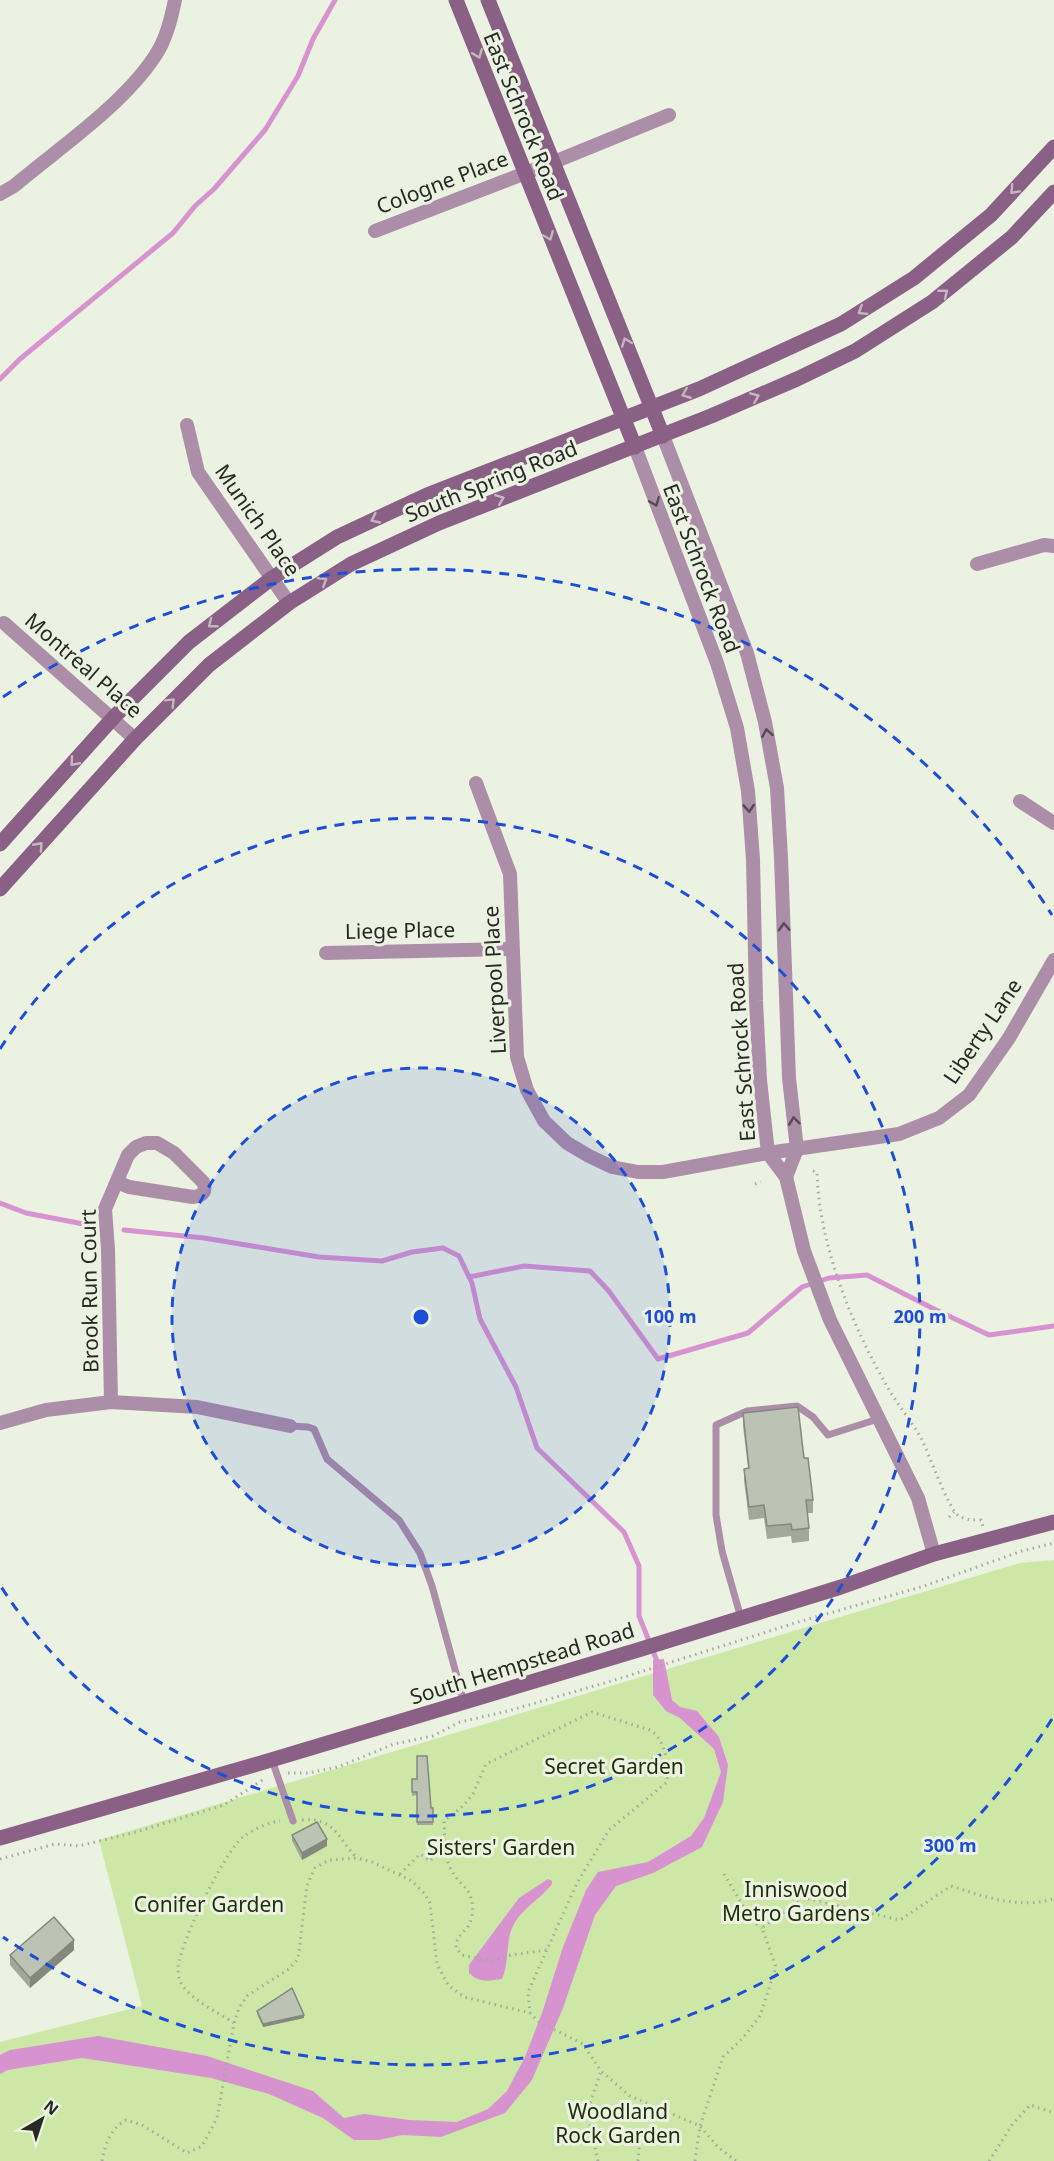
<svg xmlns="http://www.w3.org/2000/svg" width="1054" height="2161" font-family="'Noto Sans',sans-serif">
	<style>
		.green { fill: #cde7a6 }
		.water { fill: #d793cf }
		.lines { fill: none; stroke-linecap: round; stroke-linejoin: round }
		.stream { stroke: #d793cf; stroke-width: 5 }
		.path { stroke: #a5aa9e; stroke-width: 3; stroke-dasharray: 1.5 4.5; stroke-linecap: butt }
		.lane { stroke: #ad8ea8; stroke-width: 7 }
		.street { stroke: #ad8ea8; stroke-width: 14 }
		.secondary { stroke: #8b6086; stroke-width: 15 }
		.wall { fill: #a3a89b }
		.shaded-wall { fill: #84887e }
		.building { fill: #bdc3b4; stroke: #84887e; stroke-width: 1.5 }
		.oneway { stroke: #c5b8bd }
		.oneway2 { stroke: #564c52 }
		.ring { fill: none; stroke: #1d4ed8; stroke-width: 3; stroke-dasharray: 10 8 }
		.labels { text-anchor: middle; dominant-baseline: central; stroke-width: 6; stroke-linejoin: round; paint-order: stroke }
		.street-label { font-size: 21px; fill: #272924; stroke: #ebf2e2 }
		.park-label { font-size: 21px; fill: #232f0c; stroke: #ebf2e2 }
		.centre { fill: #1d4ed8; stroke: #ebf2e2; stroke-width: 3 }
		.ring-label { font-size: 18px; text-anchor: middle; font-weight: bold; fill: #1d4ed8; stroke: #ebf2e2; stroke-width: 6; stroke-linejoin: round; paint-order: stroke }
	</style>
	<rect width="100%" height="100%" fill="#ebf2e2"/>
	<path class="green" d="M1054 1560V2161H0V2042L142 2006 99 1840 1020 1563Z"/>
	<g class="water">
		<path d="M664 1659 672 1700 680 1707 697 1711 719 1737 728 1765 723 1802 702 1847 653 1873 616 1886 595 1915 563 2008 532 2080 505 2113 441 2137 402 2135 379 2140H354L323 2118 269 2094 211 2078 82 2058 8 2070 0 2074V2055L10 2050 98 2036 207 2056 313 2091 344 2118 364 2114 409 2120 457 2122 488 2109 507 2091 525 2057 542 2013 563 1947 586 1890 598 1872 648 1862 691 1836 704 1818 721 1772 714 1749 680 1718 666 1711 653 1695V1660Z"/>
		<path d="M548 1879 552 1881V1884C539 1901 518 1910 511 1931 506 1946 509 1963 502 1979 489 1981 479 1983 469 1973V1965L519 1898Z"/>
	</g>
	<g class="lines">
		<g class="stream">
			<path d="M0 379 20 359 173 233 195 206 214 189 265 130 298 76 313 39 335 0"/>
			<path d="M0 1203 26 1213 89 1225"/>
			<path d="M124 1230 204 1238 319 1257 382 1261 412 1252 443 1248 459 1256 472 1283 480 1319 516 1387 537 1448 624 1532 639 1566V1616L659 1666"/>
			<path d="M469 1277 524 1266 590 1271 608 1290 658 1359 748 1333 802 1287 829 1278 867 1275 932 1308 989 1335 1054 1326"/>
		</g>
		<g class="path">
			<path d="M742 1130H751"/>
			<path d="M813 1171 817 1172C819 1245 852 1326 888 1388 898 1405 911 1421 921 1438 929 1453 948 1509 959 1516 966 1520 973 1520 981 1520L983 1526"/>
			<path d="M755 1184 761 1182"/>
			<path d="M949 1517 954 1512"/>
			<path d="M288 1773H308L338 1767 394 1744 433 1736 460 1722 508 1711 618 1679 798 1622 921 1587 1022 1551 1054 1543"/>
			<path d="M302 1820C335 1817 338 1839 357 1858"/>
			<path d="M445 1844C447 1851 446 1861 450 1867 459 1888 476 1887 472 1916 469 1933 456 1932 456 1948L462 1955 490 1961 511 1955 547 1950"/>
			<path d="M0 1859 55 1844 79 1846 136 1832 224 1805 264 1779"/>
			<path d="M400 1874 420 1854 430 1861 445 1844 444 1821 464 1805 473 1794 486 1764 592 1712 650 1730C667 1742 668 1764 667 1782L609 1830 577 1883 528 1992 530 2013"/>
			<path d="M724 1874 752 1921 762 1928"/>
			<path d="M234 2023C219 2013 187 1998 180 1981 179 1978 178 1972 178 1968 180 1943 224 1852 243 1837 252 1830 269 1822 280 1821"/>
			<path d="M102 2161C105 2144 111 2128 126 2120L142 2125 187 2153 202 2146 217 2118 234 2023 239 2008 247 1996 289 1969 298 1959 307 1885 315 1868 329 1860 357 1858 372 1862 412 1881 424 1893 430 1903 437 1964 448 1985 464 1997 530 2013 539 2022 583 2044 601 2071 630 2096 700 2126 718 2147 736 2161"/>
			<path d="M598 2161 587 2112 601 2071"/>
			<path d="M638 2161 640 2141 650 2134 663 2110"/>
			<path d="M695 2161 700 2126 723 2057 743 2038 760 2016 776 1967 762 1928 804 1898 900 1920 951 1886C985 1897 1018 1909 1054 1899"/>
			<path d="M989 2161 1012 2125 1030 2105 1051 2112 1054 2110"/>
		</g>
		<g class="lane">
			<path d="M290 1426 308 1427 314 1429 327 1459 399 1520 420 1553 432 1586 464 1702"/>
			<path d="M741 1618 722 1551 716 1515V1425L747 1411 797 1406 813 1417 828 1435 878 1419"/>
			<path d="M272 1760 293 1821"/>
		</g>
		<g class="street">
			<path d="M0 194 14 186C59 148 123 105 155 56 166 40 171 19 175 0"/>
			<path d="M375 231 554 162 669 115"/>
			<path d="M187 425 198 472 289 603"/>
			<path d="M663 436 747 653 765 722 777 788 781 858 789 1078 797 1149 786 1177"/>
			<path d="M635 447 717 663 737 728 748 791 753 859 756 1001 760 1080 768 1153 786 1177 804 1251 830 1320 918 1498 934 1554"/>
			<path d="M977 564 1044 545 1054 546"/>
			<path d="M4 623 135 739"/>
			<path d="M476 783 510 874 517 1057 527 1090 544 1121 567 1143 589 1156 612 1167 638 1172H663L768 1153 899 1134 939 1118 969 1095 1009 1038 1054 960"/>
			<path d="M1020 801 1054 823"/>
			<path d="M326 953 512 949"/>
			<path d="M111 1402 108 1249 105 1209 128 1155 136 1147 146 1143H157L174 1153 203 1182C207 1191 203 1196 193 1197L129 1187 117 1182"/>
			<path d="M0 1423 46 1410 111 1402 197 1407 290 1426"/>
		</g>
		<g class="secondary">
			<path d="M456 0 635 447"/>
			<path d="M488 0 663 436"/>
			<path d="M0 844 113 718 189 642 272 578 337 537 427 495 699 389 841 324 914 278 991 215 1054 147"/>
			<path d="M0 889 135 739 209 665 289 603 351 564 439 523 711 416 797 379 855 351 932 302 1012 237 1054 192"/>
			<path d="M0 1838 254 1765 638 1650 841 1587 934 1554 1054 1522"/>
		</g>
	</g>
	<g class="wall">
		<path d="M743 1413 804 1458 813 1500V1513H807L809 1528V1541L792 1543 791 1536 767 1539 764 1518 749 1520 744 1481V1469L748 1468 743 1426Z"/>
		<path d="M412 1779 431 1808H433V1825H417V1795L412 1796Z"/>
		<path d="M292 1835 327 1846 302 1860 292 1841Z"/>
		<path d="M74 1950 30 1988 10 1965V1955Z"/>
		<path d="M257 2011 304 2018 263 2027 257 2014Z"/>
	</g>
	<g class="shaded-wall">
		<path d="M327 1839V1846L302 1860V1853Z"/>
		<path d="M74 1940V1950L30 1988V1978Z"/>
		<path d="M304 2015V2018L263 2027V2024Z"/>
	</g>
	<g class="building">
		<path d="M798 1407 804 1458H808L813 1500H806L809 1528 792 1530 791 1524 767 1526 764 1505 749 1507 744 1469 749 1468 743 1413Z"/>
		<path d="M417 1756H427L431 1808H433V1822H417V1792H412V1779H417Z"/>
		<path d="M317 1822 327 1839 302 1853 292 1835Z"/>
		<path d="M54 1917 74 1940 30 1978 10 1955Z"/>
		<path d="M292 1988 304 2015 263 2024 257 2011Z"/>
	</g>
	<defs><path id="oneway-chevron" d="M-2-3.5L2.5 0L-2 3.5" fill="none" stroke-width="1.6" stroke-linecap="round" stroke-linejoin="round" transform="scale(1.5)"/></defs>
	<g class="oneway">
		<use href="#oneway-chevron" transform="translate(478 54) rotate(68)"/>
		<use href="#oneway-chevron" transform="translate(1014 190) rotate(133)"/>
		<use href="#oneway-chevron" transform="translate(549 236) rotate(68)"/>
		<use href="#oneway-chevron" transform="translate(944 293) rotate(-39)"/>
		<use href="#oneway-chevron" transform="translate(862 311) rotate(148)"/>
		<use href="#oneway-chevron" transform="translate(626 342) rotate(-111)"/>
		<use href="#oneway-chevron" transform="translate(686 394) rotate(158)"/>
		<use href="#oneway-chevron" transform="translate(755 397) rotate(-23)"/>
		<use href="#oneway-chevron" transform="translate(500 499) rotate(-21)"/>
		<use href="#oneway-chevron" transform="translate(375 519) rotate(155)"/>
		<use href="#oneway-chevron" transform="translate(323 581) rotate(-32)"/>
		<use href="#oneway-chevron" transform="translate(212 624) rotate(142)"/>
		<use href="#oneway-chevron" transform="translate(171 702) rotate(-45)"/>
		<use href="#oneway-chevron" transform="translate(74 762) rotate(132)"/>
		<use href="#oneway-chevron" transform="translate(39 846) rotate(-48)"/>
	</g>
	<g class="oneway2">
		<use href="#oneway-chevron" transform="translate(655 502) rotate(68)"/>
		<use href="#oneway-chevron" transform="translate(767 733) rotate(-100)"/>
		<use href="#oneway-chevron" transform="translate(749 808) rotate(86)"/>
		<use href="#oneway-chevron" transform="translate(784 927) rotate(-92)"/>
		<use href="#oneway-chevron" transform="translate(794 1121) rotate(-97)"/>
	</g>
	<circle cx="421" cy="1317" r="249" fill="#1d4ed8" fill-opacity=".12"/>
	<g class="ring">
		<circle cx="421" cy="1317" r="249"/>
		<path d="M0 1049A499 499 0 1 1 0 1585"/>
		<path d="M1052 1719A748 748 0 0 1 3 1937M3 697A748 748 0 0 1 1052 915"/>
	</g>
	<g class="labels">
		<g class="street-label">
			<text transform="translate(524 116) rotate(68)">East Schrock Road</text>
			<text transform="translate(442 182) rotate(-21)">Cologne Place</text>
			<text transform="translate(491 481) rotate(-22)">South Spring Road</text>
			<text transform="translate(258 520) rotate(55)">Munich Place</text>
			<text transform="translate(702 568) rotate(69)">East Schrock Road</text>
			<text transform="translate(84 665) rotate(41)">Montreal Place</text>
			<text transform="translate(400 930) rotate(-1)">Liege Place</text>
			<text transform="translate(494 980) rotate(-93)">Liverpool Place</text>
			<text transform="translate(982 1031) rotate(-56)">Liberty Lane</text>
			<text transform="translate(741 1052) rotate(-94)">East Schrock Road</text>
			<text transform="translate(89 1291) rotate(-91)">Brook Run Court</text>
			<text transform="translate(522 1663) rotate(-17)">South Hempstead Road</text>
		</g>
		<g class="park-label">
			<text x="614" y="1766">Secret Garden</text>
			<text x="501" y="1847">Sisters' Garden</text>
			<text x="796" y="1889">Inniswood<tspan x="796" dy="24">Metro Gardens</tspan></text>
			<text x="209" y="1904">Conifer Garden</text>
			<text x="618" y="2111">Woodland<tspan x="618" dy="24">Rock Garden</tspan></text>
		</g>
	</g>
	<circle cx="421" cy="1317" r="9" class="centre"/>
	<g class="ring-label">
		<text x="670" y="1323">100 m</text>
		<text x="920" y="1323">200 m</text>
		<text x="950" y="1852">300 m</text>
	</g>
	<g transform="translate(42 2119) rotate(39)" stroke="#ebf2e2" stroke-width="4.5" paint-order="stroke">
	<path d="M0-4.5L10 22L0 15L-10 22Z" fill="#272924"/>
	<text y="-9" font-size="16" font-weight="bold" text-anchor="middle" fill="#272924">N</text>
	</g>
</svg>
